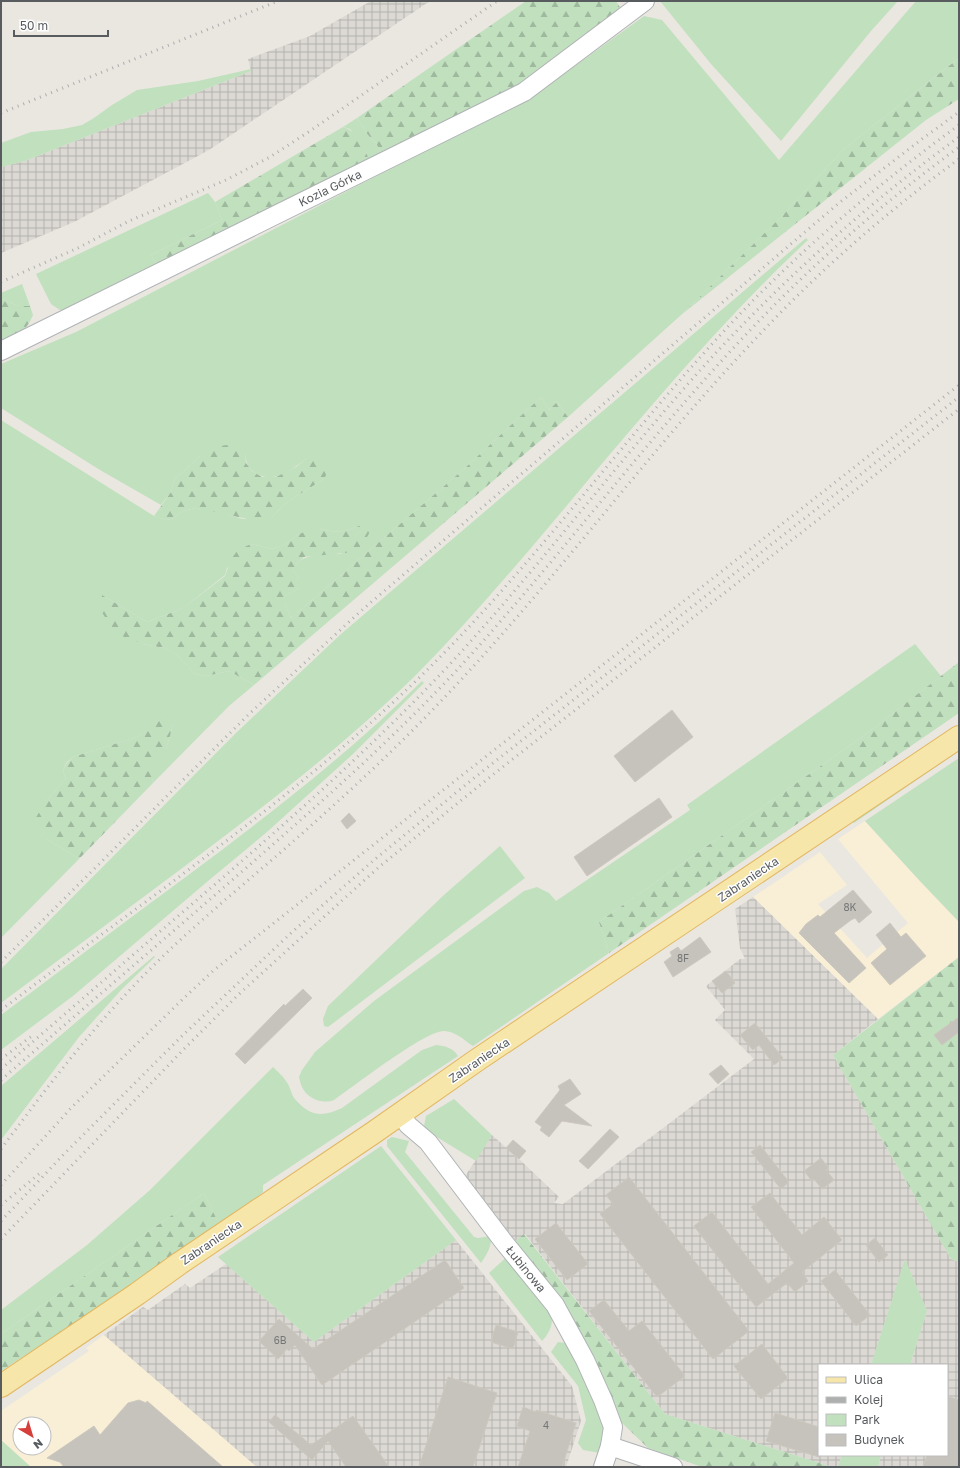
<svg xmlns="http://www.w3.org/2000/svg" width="960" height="1468" font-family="'Golos Text',sans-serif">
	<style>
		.commercial { fill: #f9efd6; fill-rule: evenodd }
		.industrial { fill: url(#industrial-grid) }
		.green { fill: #c0e0be }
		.forest { fill: url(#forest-firs) }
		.building { fill: #c6c2bc; stroke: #cec9bf }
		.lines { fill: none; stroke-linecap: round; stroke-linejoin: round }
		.minor-casing { stroke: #b0b3b6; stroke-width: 20 }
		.major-casing { stroke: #e2b761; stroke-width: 24 }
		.minor { stroke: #fff; stroke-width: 18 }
		.major { stroke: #f6e6a9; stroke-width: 22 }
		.rail { stroke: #aeafaf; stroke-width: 3; stroke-dasharray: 1 5; stroke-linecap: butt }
		.labels { text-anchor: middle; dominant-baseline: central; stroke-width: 3; stroke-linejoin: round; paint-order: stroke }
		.number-label { font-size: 10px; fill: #747676 }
		.street-label { font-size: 12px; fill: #595c5f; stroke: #fff }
	</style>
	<defs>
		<pattern id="industrial-grid" width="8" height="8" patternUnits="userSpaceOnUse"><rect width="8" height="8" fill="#dcd9d4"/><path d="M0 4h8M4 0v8" fill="none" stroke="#b5b3af"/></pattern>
		<pattern id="forest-firs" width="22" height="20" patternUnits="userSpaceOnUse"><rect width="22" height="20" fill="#c0e0be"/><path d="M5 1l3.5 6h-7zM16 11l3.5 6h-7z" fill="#9fb99e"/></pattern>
	</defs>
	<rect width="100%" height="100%" fill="#eae7e0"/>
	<g class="commercial">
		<path d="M865 821 919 880 959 922V957L878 1019 753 897 820 852 847 885 818 904 867 958 908 923 838 839Z"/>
		<path d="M104 1335 127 1354 257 1467H31L1 1440V1411L89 1351 86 1348ZM20 1424H44V1448H20Z"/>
	</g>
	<g class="industrial">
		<path d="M371 1H430L209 150 74 222 1 253V167L25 161 251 71 248 59 310 36Z"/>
		<path d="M753 897 878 1019 833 1055 951 1259 959 1262V1467H878L881 1455H947V1365H910L927 1311 905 1260 871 1365H819V1455H842L838 1467H832L665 1414 525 1234 514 1242 464 1178 492 1135 519 1159 559 1197 554 1203 563 1204 754 1059 715 1020 725 1010 706 986 740 959H745L740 948 735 909Z"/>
		<path d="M456 1240 572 1386 581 1421 566 1467H257L104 1335 143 1307 148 1310 185 1284 190 1288 226 1264 314 1342Z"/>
	</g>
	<g class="green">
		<path d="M660 1H898L871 31 781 141 711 64Z"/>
		<path d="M916 1H959V58L845 148 783 215 681 315 568 417 557 402 549 410 541 397 465 468 291 618 285 604V596L300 588V579L293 571C294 569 295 565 297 563 305 554 330 553 341 554L359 526 343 532 330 531 320 529 297 535 286 544 272 549 251 544 227 568 225 575 187 605 176 611 147 622 102 595 143 644 164 648 177 655 195 674 206 676 229 671 254 685 229 706 153 783 151 772 152 766 166 748 169 740 173 723 154 727 137 737 73 757 66 763 63 771 66 779 46 801 47 839 79 859 1 938V420L154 516 166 520 172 519 183 511 196 508 216 511 243 519 272 517 287 502 324 479 307 458C293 469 275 484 257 474 248 469 246 463 245 453L200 456 175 479 171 492 161 505 100 470 1 408V364L76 332 357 186 528 100 644 16 662 20 779 160Z"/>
		<path d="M251 69V71L25 161 1 167V143L31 132 63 129 82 125 94 118 112 105 137 90 198 81Z"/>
		<path d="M357 118 368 135 376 143 382 155 369 161 366 152 350 129 343 127Z"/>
		<path d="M208 193 215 202 222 220 151 255 158 267 70 311 60 310 51 304 36 274Z"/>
		<path d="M806 238 808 240C715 327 635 425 553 522 508 575 463 628 414 677 343 746 265 806 185 866 124 912 62 957 1 1003V969L237 732 341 634Z"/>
		<path d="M22 284 30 306H19L1 299V293Z"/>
		<path d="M915 644 941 676 862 737 599 922 609 953 473 1046C464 1040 455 1031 444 1031 426 1030 353 1087 334 1100 323 1104 310 1100 303 1089 301 1086 300 1081 299 1077L302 1070 315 1052 374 1001 524 891 537 887 549 893 556 901 690 810 687 805Z"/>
		<path d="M422 681 424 683 353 754 267 832 208 881 73 996 1 1050V1015C40 986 78 957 117 928 222 850 329 773 422 681Z"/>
		<path d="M959 747V751L854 823 852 820Z"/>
		<path d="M959 758V922L919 880 865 821Z"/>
		<path d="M500 846 525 878 328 1027 324 1026 323 1019 328 1006 445 894Z"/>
		<path d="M154 956 155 957 121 990 79 1037 1 1140V1086Z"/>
		<path d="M436 1045C446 1046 453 1048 458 1056L263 1185V1192L248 1205 219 1224 204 1193 1 1334V1310L87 1245 150 1190 273 1067C277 1071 283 1076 286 1081 290 1086 291 1093 294 1098 309 1116 321 1118 342 1108L422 1050Z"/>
		<path d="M454 1099 492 1135 476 1161 422 1128 424 1126 426 1116Z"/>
		<path d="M392 1137 409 1141 405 1152 474 1237 478 1238 491 1236C492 1246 487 1254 481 1263L387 1146V1140Z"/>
		<path d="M381 1146 456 1240 314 1342 218 1257Z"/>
		<path d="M510 1254C519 1267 552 1304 552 1319 552 1327 548 1335 542 1341L489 1273Z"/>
		<path d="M905 1259 927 1311 910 1365H871Z"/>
		<path d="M558 1342 566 1343 578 1361 606 1432 600 1453 583 1450 578 1443 586 1420 578 1386 551 1352Z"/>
		<path d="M1 1440 31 1467H1Z"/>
		<path d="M842 1455H881L878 1467H838Z"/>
	</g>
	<g class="forest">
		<path d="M526 1H616L623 12 525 83 382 155 376 143 368 135 357 118Z"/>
		<path d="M959 58V99L926 120 681 315 783 215 845 148Z"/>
		<path d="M343 127C357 131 366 148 369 161L158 267 151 255 222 220 215 202Z"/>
		<path d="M1 299 19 306H30L33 315C27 331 16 336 1 344Z"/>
		<path d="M541 397 549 410 557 402 568 417 254 685 229 671 206 676 195 674 177 655 164 648 143 644 124 637 113 629 101 611 102 595 147 622 176 611 187 605 225 576 231 559 238 550 251 544 272 549 286 544 297 535 309 530 320 529 330 531 343 532 359 526 371 530 363 544 354 552 304 557 297 563 293 571 300 579V588L285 596V604L291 618 465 468Z"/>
		<path d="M226 445 237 447 245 453 246 463 252 471 262 477H276L296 467 307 458 320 459 329 469 324 479 287 502 272 517 257 521 196 508 183 511 172 519 166 520 154 516 171 492 175 479 200 456 212 448Z"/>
		<path d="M959 662V713L609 953 599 922 862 737Z"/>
		<path d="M164 715 169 718 173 723C171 732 169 742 165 750 156 766 150 762 153 783L79 859 47 839 35 819 46 801 66 779 63 771 66 764 73 757 137 737 153 727Z"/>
		<path d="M959 957V1262L951 1259 833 1055Z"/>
		<path d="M204 1193 219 1224 64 1330 1 1371V1334Z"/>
		<path d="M524 1234 665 1414 832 1467H702L648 1448 621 1422 602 1385 569 1311 514 1242Z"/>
	</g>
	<g class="building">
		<path d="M672 710 693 737 635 782 614 756Z"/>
		<path d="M659 798 672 817 587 876 574 857Z"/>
		<path d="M349 813 356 821 347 829 341 821Z"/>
		<path d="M853 890 872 912 859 923 855 918 851 920 834 933 866 968 849 983 799 933 806 924 818 915 820 917Z"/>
		<path d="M890 923 901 937 906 933 926 956 890 985 871 963 887 949 876 935Z"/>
		<path d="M700 937 711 952 673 977 664 962 672 956 670 952 678 947 681 951Z"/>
		<path d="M726 971 735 983 722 993 712 981Z"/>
		<path d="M303 989 312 998 245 1064 235 1054 279 1009 284 1004 285 1006Z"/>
		<path d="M959 1017V1032L942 1045 934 1035Z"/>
		<path d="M755 1023 783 1058 774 1065 759 1045 753 1050 740 1035Z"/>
		<path d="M721 1065 729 1074 718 1084 709 1074Z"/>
		<path d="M570 1079 581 1094 564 1105 592 1126 562 1121 549 1137 540 1130 542 1127 535 1122 560 1090 558 1086Z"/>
		<path d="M610 1129 619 1137 588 1169 579 1161Z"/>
		<path d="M513 1140 526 1151 519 1159 506 1148Z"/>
		<path d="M760 1145 789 1182 781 1189 751 1152Z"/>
		<path d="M821 1158 829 1169 826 1170 834 1180 822 1189 814 1179 812 1181 804 1171Z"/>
		<path d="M629 1177 749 1331 713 1359 600 1214 613 1204 606 1195Z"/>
		<path d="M770 1193 802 1235 824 1217 842 1240 802 1272 808 1281 795 1292 787 1283 756 1307 694 1226 712 1212 768 1284 794 1263 751 1207Z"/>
		<path d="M556 1223 588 1264 567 1280 535 1239Z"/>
		<path d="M875 1238 888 1255 879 1262 866 1245Z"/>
		<path d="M445 1260 464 1288 322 1385 295 1345 289 1351 287 1349 278 1359 259 1341 279 1319 313 1349Z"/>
		<path d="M835 1270 870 1315 856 1326 821 1281Z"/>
		<path d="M604 1300 629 1331 642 1321 685 1376 657 1397 589 1311Z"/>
		<path d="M496 1325 518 1332 513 1349 491 1342Z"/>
		<path d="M762 1344 788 1378 761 1399 734 1366Z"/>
		<path d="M448 1377 497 1393 473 1467H419Z"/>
		<path d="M947 1396 959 1400V1467H923L927 1455H947Z"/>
		<path d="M139 1400 146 1403 147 1401 223 1467H64L60 1462 47 1458 94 1426 100 1435 128 1403Z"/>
		<path d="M523 1407 536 1412V1410L576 1423 562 1467H518L530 1431 517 1426Z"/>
		<path d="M775 1413 819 1427V1457L766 1441Z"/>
		<path d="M275 1415 311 1445 353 1416 389 1467H346L328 1441 312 1460 269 1422Z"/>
	</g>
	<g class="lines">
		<g class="minor-casing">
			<g id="minor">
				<path d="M1 351 524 92 645 1"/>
				<path d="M401 1114 408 1125 428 1142 503 1241 555 1305 585 1360 603 1400 613 1427 610 1446 603 1467"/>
				<path d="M610 1446 673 1467"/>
			</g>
		</g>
		<g class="major-casing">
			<path id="major" d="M1 1386 137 1294 180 1263 373 1133 477 1060 959 737"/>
		</g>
		<use href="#minor" class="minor"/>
		<use href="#major" class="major"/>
		<g class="rail">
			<path d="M1 113 278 1"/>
			<path d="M1 282 78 248 129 221 226 180 270 157 310 131 497 1"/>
			<path d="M1 962 248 715 362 610 839 203 922 139 959 112"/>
			<path d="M1 1010C54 970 106 931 159 892 260 816 358 741 446 651 550 544 637 422 740 314 807 244 881 182 959 125"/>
			<path d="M1 1059 32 1036"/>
			<path d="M1 1069C62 1017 123 963 184 911 276 832 368 752 451 663 542 564 622 456 713 356 788 275 870 202 959 137"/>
			<path d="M1 1080C77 1014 154 948 230 882 308 814 386 746 457 670 560 558 650 434 756 324 818 259 887 200 959 147"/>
			<path d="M1 1149C48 1086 95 1024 151 968 192 927 237 890 281 852 336 804 391 754 442 700 554 583 649 450 761 333 821 269 888 211 959 159"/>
			<path d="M1 1185 72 1107 185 997 214 970 959 385"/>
			<path d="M1 1205 39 1174"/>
			<path d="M1 1221 64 1154 183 1035 291 933 374 860 474 778 959 397"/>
			<path d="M1 1239 185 1048 238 995 379 867 495 773 959 409"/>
		</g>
	</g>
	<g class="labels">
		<g class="number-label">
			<text x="850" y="907">8K</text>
			<text x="683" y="958">8F</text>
			<text x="280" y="1340">6B</text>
			<text x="546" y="1425">4</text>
		</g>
		<g class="street-label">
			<text transform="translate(330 188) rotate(-26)">Kozia Górka</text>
			<text transform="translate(748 879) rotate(-34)">Zabraniecka</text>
			<text transform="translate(479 1060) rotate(-34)">Zabraniecka</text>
			<text transform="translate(211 1242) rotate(-34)">Zabraniecka</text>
			<text transform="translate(526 1269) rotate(51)">Łubinowa</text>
		</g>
	</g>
	<rect width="960" height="1468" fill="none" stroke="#595c5f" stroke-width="4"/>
	<rect x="818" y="1364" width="130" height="92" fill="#ffffff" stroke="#bdbebf"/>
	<rect x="826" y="1377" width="20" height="6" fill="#f6e6a9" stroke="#bdbebf"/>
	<text x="854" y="1384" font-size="12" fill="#595c5f">Ulica</text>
	<rect x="826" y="1397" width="20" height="6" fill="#aeafaf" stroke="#bdbebf"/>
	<text x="854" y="1404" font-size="12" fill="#595c5f">Kolej</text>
	<rect x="826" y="1414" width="20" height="12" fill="#c0e0be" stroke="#bdbebf"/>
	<text x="854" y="1424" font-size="12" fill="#595c5f">Park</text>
	<rect x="826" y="1434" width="20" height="12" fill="#c6c2bc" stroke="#bdbebf"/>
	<text x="854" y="1444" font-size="12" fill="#595c5f">Budynek</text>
	<g transform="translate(32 1436) rotate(142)"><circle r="19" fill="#ffffff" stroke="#bdbebf"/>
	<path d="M0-3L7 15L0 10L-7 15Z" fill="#d63e3a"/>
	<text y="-6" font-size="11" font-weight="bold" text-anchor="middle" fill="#595c5f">N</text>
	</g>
	<path d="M14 30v6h94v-6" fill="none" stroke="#595c5f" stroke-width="2"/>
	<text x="20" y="30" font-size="12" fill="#595c5f" stroke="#ffffff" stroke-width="3" paint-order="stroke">50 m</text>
</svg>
